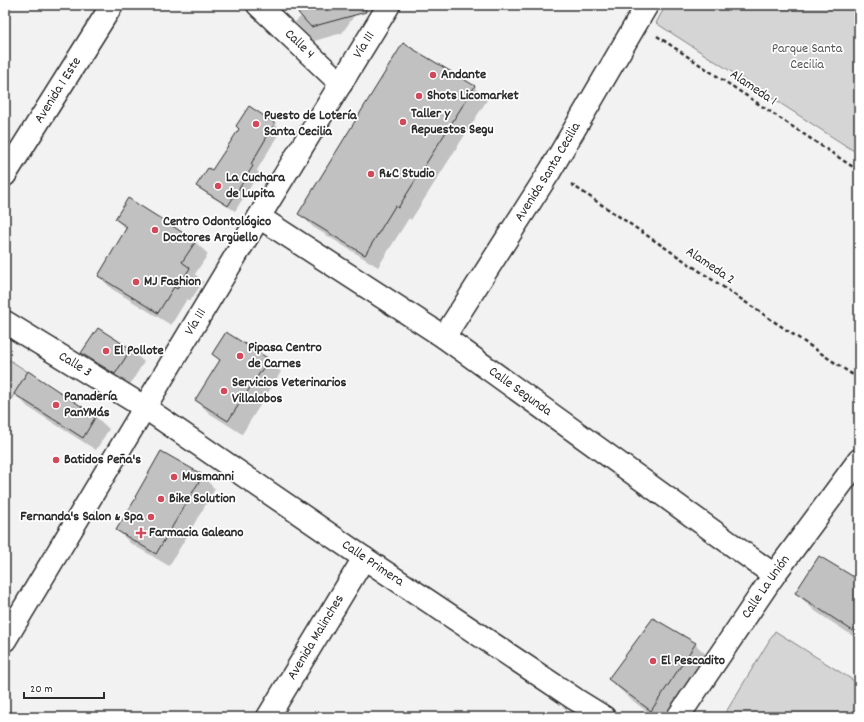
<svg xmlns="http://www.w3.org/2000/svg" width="864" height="722" font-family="Dekko,sans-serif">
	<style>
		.green { fill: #d5d5d5; stroke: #808080 }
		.shadow { fill: #0003 }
		.building { fill: #c1c1c1; stroke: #2b2b2b }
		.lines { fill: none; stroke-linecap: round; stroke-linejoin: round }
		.minor-casing { stroke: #2b2b2b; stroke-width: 25 }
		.major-casing { stroke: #2b2b2b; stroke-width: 25 }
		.path { stroke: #2b2b2b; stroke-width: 2.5; stroke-dasharray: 4 3; stroke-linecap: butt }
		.minor { stroke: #fff; stroke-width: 22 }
		.major { stroke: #fff; stroke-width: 22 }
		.poi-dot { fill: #d1495b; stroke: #fff; stroke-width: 1.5 }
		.labels { text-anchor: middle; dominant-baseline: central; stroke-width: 3.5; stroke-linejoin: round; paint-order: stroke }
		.street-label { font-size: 14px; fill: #2b2b2b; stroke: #fff }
		.park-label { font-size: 14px; fill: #565656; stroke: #fff }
		.poi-label { font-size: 14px; font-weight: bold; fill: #2b2b2b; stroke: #fff; text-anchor: start }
	</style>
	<rect width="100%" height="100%" fill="#f2f2f2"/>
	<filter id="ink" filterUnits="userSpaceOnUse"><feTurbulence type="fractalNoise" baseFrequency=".025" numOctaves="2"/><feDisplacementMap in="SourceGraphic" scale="8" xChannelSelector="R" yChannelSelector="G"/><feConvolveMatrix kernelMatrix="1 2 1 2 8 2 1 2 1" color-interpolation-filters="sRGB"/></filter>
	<g filter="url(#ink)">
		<g class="green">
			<path d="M666 5H859V110L854 151 656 23Z"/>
			<path d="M5 357 28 372 5 409Z"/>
			<path d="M775 631 859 684V717H723Z"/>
		</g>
		<g class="shadow">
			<path d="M314 5H362L342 33 314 41 295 22Z"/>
			<path d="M474 87 487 100 411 220 409 218 378 267 313 227 300 214Z"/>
			<path d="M250 107 275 124 281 130 257 170 259 173 235 211 204 192 198 185 212 172 240 129Z"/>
			<path d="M116 219 195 242 208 254 195 274 203 282 190 301 187 299 171 325 112 289 99 276 127 230Z"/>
			<path d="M98 329 131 350 144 362 129 386 96 366 83 353Z"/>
			<path d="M213 354 268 360 281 372 242 434 209 413 196 400 221 361Z"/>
			<path d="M29 372 96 417 109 429 96 450 28 407 15 394Z"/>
			<path d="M202 476 215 489 169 566 130 543 118 530Z"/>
			<path d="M859 581V640L815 611 796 593Z"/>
			<path d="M695 644 714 662 677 717H654L628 697 609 679Z"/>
		</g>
		<g class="building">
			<path d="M291 5H365L366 12 311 27Z"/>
			<path d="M403 43 475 86 398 208 395 206 365 255 298 214Z"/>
			<path d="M249 106 275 123 251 164 253 166 228 206 196 186 208 168 212 170 239 129 236 126Z"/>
			<path d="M128 198 196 241 182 262 190 268 177 289 174 287 158 313 98 276 127 227 115 219Z"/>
			<path d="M98 328 131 349 115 374 81 353Z"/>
			<path d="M226 332 269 359 228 421 195 400 220 360 212 354Z"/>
			<path d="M28 371 96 416 83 438 14 394Z"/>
			<path d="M161 451 203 475 156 554 116 530 136 498 135 497Z"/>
			<path d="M819 556 859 580V635L795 593Z"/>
			<path d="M653 618 696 643 651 711 608 679Z"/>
		</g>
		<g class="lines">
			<g class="minor-casing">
				<g id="minor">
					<path id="s1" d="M258 5 341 84"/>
					<path id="s2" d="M5 175 112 5"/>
					<path id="s3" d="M259 217 444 337 774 575"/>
					<path id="s4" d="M5 322 144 407 364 558 575 699 604 717"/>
					<path id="s5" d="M444 337 550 171 647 5"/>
					<path id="s6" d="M268 717 364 558"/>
					<path id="s7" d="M678 717 774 575 859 460"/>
				</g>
			</g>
			<g class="major-casing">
				<g id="major">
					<path id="s8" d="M5 640 259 217 389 5"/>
				</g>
			</g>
			<g class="path">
				<path d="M657 36 859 171"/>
				<path d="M571 184 859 379"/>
			</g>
			<use href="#minor" class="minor"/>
			<use href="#major" class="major"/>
		</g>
	</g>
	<g class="poi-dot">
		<circle cx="433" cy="75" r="4"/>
		<circle cx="419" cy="96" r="4"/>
		<circle cx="403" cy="122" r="4"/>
		<circle cx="256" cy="124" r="4"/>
		<circle cx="371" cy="174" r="4"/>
		<circle cx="218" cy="186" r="4"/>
		<circle cx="155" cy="230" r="4"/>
		<circle cx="136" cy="282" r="4"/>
		<circle cx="106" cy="351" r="4"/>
		<circle cx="240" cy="356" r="4"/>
		<circle cx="224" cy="391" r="4"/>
		<circle cx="56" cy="405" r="4"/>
		<circle cx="56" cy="460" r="4"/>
		<circle cx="174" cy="477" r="4"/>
		<circle cx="161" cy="499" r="4"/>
		<circle cx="151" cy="517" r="4"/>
		<path d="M139 527h4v4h4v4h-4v4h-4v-4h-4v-4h4z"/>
		<circle cx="653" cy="661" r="4"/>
	</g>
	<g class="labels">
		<g class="street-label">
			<text stroke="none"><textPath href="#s1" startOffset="57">Calle 4</textPath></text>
			<text stroke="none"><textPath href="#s8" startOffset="695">Vía 111</textPath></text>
			<text transform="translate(753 88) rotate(34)">Alameda 1</text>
			<text stroke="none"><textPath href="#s2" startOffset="100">Avenida 1 Este</textPath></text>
			<text stroke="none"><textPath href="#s5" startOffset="195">Avenida Santa Cecilia</textPath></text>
			<text transform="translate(710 266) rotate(34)">Alameda 2</text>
			<text stroke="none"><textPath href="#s8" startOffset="371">Vía 111</textPath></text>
			<text stroke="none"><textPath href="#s4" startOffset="82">Calle 3</textPath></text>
			<text stroke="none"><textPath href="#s3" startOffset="314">Calle Segunda</textPath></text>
			<text stroke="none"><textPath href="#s4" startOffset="440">Calle Primera</textPath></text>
			<text stroke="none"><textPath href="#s7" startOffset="157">Calle La Unión</textPath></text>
			<text stroke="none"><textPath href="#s6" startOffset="93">Avenida Malinches</textPath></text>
		</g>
		<g class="park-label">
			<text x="807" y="49">Parque Santa<tspan x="807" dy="16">Cecilia</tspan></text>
		</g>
		<g class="poi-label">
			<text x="441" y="75">Andante</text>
			<text x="427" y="96">Shots Licomarket</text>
			<text x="411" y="114">Taller y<tspan x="411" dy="16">Repuestos Segu</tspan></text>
			<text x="264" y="116">Puesto de Lotería<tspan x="264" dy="16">Santa Cecilia</tspan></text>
			<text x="379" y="174">R&amp;C Studio</text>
			<text x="226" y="178">La Cuchara<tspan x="226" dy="16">de Lupita</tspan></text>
			<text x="163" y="222">Centro Odontológico<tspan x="163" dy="16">Doctores Argüello</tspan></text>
			<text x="144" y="282">MJ Fashion</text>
			<text x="248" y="348">Pipasa Centro<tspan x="248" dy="16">de Carnes</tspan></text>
			<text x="114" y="351">El Pollote</text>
			<text x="232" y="383">Servicios Veterinarios<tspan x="232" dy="16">Villalobos</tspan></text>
			<text x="64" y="397">Panadería<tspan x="64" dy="16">PanYMás</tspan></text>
			<text x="64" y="460">Batidos Peña's</text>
			<text x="182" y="477">Musmanni</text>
			<text x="169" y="499">Bike Solution</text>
			<text x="143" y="517" text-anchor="end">Fernanda's Salon &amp; Spa</text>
			<text x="149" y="533">Farmacia Galeano</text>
			<text x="661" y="661">El Pescadito</text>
		</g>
	</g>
	<rect width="864" height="722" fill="none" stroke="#fff" stroke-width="20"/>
	<rect x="10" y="10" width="844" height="702" fill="none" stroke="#2b2b2b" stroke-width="1.5" filter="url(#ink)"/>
	<path d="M24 692v6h80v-6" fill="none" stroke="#2b2b2b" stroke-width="2"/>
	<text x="30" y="692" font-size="12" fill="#2b2b2b" stroke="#ffffff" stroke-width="3" paint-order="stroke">20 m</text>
</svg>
